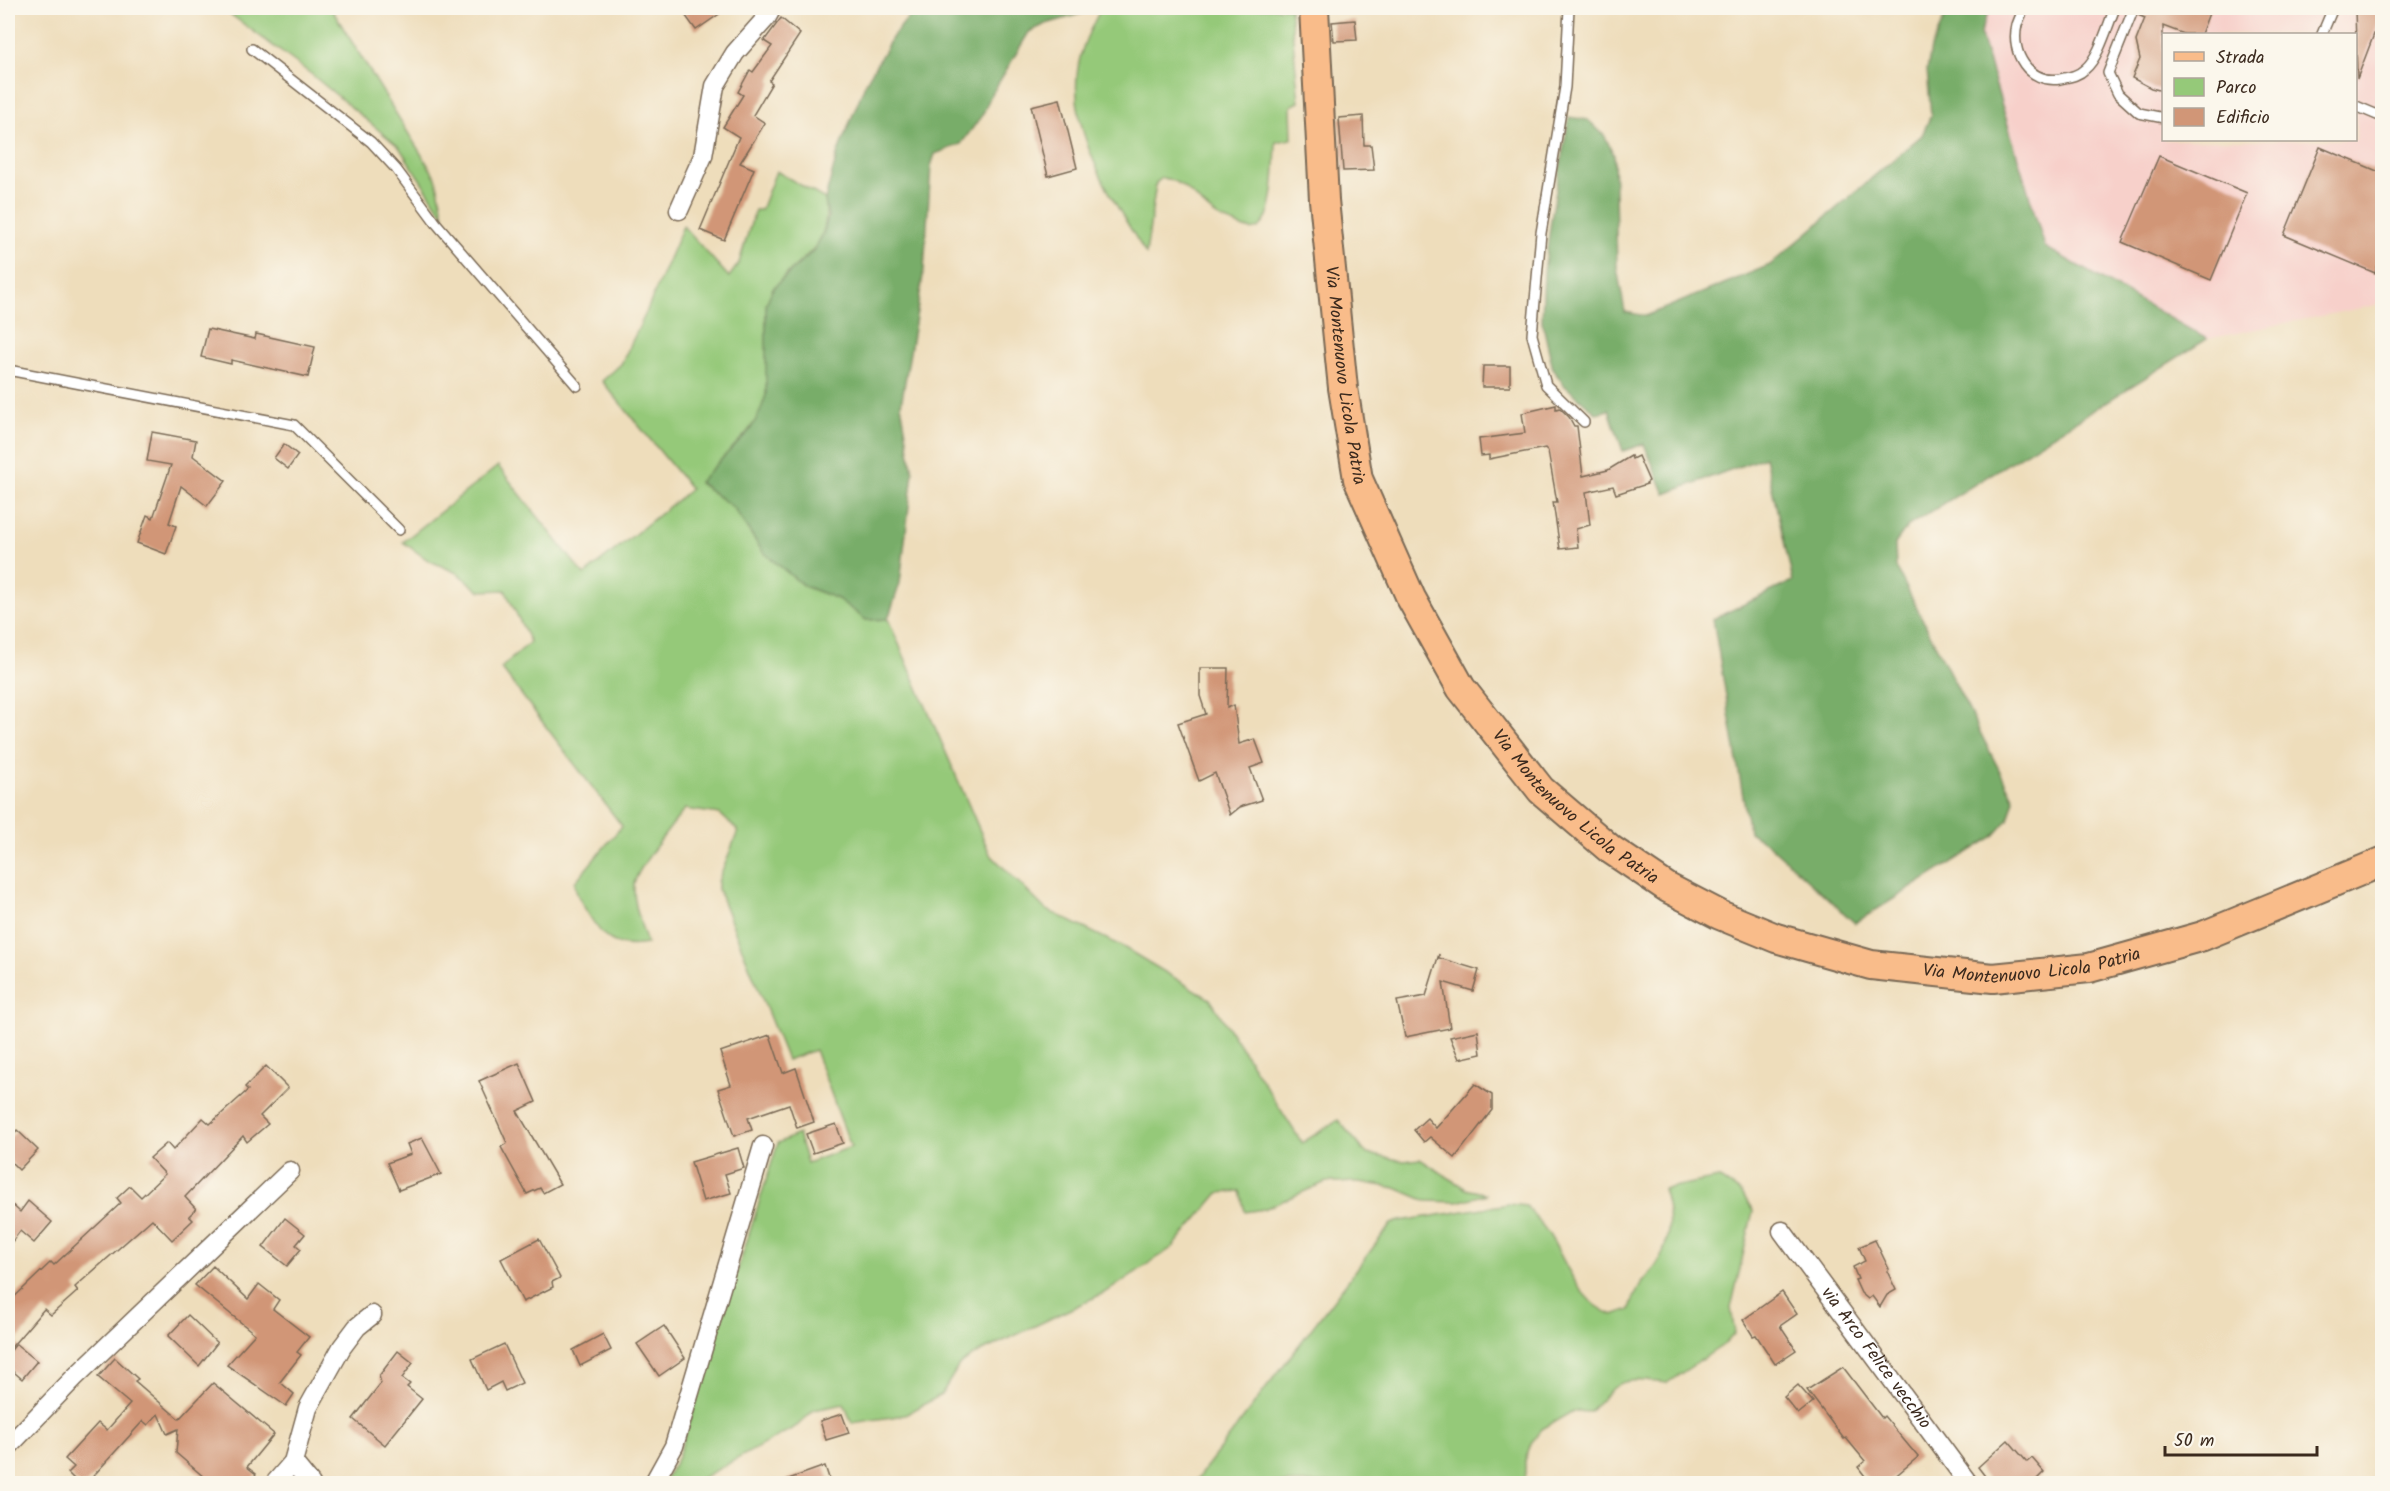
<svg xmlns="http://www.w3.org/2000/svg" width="2390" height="1491" font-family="Kalam,sans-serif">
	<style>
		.built { fill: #f7d0ca; fill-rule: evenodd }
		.green { fill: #95c979; stroke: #687a4c; stroke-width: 1.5 }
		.forest { fill: #78ad69; stroke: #5a6c44; stroke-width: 1.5 }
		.building { fill: #d19677 }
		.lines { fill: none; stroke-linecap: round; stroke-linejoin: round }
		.lane-casing { stroke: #7a6955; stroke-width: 12 }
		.street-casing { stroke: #7a6955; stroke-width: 21 }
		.primary-casing { stroke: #7a6955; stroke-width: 32 }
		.lane { stroke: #fff; stroke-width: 9 }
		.street { stroke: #fff; stroke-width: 18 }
		.primary { stroke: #f9bc8a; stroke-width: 28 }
		.labels { text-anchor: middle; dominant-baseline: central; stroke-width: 4.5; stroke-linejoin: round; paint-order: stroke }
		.street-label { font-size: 18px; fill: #3b2a1e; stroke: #fbf7ec }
	</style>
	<rect width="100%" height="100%" fill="#fbf7ec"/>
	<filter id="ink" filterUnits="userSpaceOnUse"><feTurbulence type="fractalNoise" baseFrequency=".0167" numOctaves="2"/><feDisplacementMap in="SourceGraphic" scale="12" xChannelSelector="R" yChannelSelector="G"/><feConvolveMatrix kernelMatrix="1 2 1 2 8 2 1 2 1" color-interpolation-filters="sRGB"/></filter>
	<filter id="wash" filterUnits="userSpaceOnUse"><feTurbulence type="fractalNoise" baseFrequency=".008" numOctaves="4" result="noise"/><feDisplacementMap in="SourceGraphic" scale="24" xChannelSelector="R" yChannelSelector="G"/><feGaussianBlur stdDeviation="1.35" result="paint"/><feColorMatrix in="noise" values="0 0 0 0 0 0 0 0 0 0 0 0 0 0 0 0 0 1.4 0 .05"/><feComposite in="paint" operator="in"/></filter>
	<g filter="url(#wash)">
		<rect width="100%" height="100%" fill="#edb"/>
		<path class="built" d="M1990 8H2382V296L2376 305 2207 339 2045 247 1980 33ZM2164 34H2356V140H2164Z"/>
		<g class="green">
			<path d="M222 8H331L436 178 444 216 399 147 311 74Z"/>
			<path d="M1101 8H1290L1299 102 1291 106 1292 139 1276 142C1275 161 1276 222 1256 229 1249 231 1241 227 1235 224 1228 221 1220 219 1214 214 1197 202 1184 180 1162 178L1156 183 1146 254C1111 196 1061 125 1081 54 1085 38 1094 23 1101 8Z"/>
			<path d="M776 171 825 199C834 260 785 257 768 301 765 308 766 316 766 323 766 344 770 378 766 397 757 433 722 455 699 483L734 508 763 552 804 586 838 599 866 620 888 619 990 854 1045 909 1123 947 1210 999 1302 1143 1338 1120 1367 1154 1404 1161 1420 1159 1466 1189 1487 1194 1457 1202 1426 1201 1396 1188 1359 1182H1326L1264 1209 1245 1212 1240 1191 1219 1193 1173 1247 1108 1291 972 1356 958 1367 941 1395 905 1415 852 1423 844 1404 814 1410 797 1426 693 1483H663L678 1457 778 1143 798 1134 807 1163 851 1147 815 1050 787 1060 718 889V882L738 831 720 814 685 809C674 823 635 870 634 885 633 905 642 926 647 944 615 950 602 938 587 912 581 901 575 894 575 882L622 826 501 668 530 642 505 590 479 591 457 573 428 560 403 542 498 466 584 575 691 489 602 381 621 364 645 315 683 226 729 277 739 263 755 210H761Z"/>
			<path d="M1718 1178 1742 1193 1753 1211 1731 1308 1735 1333 1726 1343 1667 1383C1620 1378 1622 1377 1590 1412L1573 1411 1542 1429 1531 1443 1525 1461V1483H1194L1391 1224 1400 1221 1509 1204 1526 1206C1534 1216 1543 1225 1550 1236 1569 1267 1577 1301 1613 1315L1630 1309C1632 1303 1634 1296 1637 1291 1643 1280 1653 1272 1659 1261 1671 1239 1671 1212 1663 1189Z"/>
		</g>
		<g class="forest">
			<path d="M916 8H1101L1046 24 1029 32 990 97 983 114 961 144 935 154 931 166 924 270 901 405 913 472 900 583 888 619 866 620 838 599 804 586 763 552 734 508 699 482 750 430 760 412 766 395V304L773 288 814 250 823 234 828 217 825 199 838 152 866 82 893 36Z"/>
			<path d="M1949 8H1990L1980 33 2045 247 2207 339 1908 526 1895 544 1896 567 2014 799 2008 820 1993 837 1855 923 1768 844 1749 832 1713 619 1793 581 1765 457 1665 494 1644 444 1623 451 1609 410 1596 413 1564 385 1553 369 1542 321 1544 272 1552 213 1569 117 1588 120 1604 135 1614 155 1617 268 1625 312 1646 316 1770 265 1922 135 1931 115 1927 70 1931 48Z"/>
		</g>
		<g id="blocks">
			<g class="building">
				<path d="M680 8H728L696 30Z"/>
				<path d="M2141 8H2211L2201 34H2184L2163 26V91L2151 88 2132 78 2140 59 2136 41 2145 18 2138 15Z"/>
				<path d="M2355 8H2382V13L2357 79Z"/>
				<path d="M781 18 800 34 769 81 772 83 753 115 765 123 740 163 754 169 724 240 700 230 739 137 723 127 743 95 738 92 750 70 753 72 772 46 764 41Z"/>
				<path d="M1355 20 1357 40 1334 41 1332 22Z"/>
				<path d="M1060 99 1077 168 1048 176 1031 106Z"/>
				<path d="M1363 116 1364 145H1371L1374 170 1343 171 1339 118Z"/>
				<path d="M2320 147 2382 173V254L2375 273 2284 235Z"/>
				<path d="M2159 156 2247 193 2211 280 2122 242Z"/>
				<path d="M208 329 255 339 256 334 315 347 308 377 231 360V364L201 357Z"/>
				<path d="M1483 366H1510V387H1482Z"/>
				<path d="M1556 405V409L1560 408 1569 417 1574 426H1577L1583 476 1608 470 1631 456 1632 459 1638 456 1649 481 1646 483 1647 484 1616 494 1613 486 1586 492 1590 525 1576 529 1578 547 1560 549 1553 502H1557L1548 451 1545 448 1489 459V455L1481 456 1479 439 1525 433 1522 413Z"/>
				<path d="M152 432 196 440 193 456 226 481 207 506 181 486 169 523 176 526 166 554 137 543 147 515 153 518 171 465 147 461Z"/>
				<path d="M284 444 298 455 288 469 274 458Z"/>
				<path d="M1200 668H1228L1227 708 1234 705 1239 744 1255 739 1264 763 1250 768 1262 800 1240 807 1230 815 1215 773 1199 781 1178 723 1206 714 1200 696Z"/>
				<path d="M1439 954V958L1479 970 1473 991 1443 982 1450 1028 1405 1037 1397 1001 1426 996Z"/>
				<path d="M1478 1031 1481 1054 1459 1059 1450 1037Z"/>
				<path d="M770 1035 783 1073 796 1068 814 1122 797 1128 789 1104 748 1118 752 1130 734 1136 718 1089 731 1085 720 1052Z"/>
				<path d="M519 1063 536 1102 517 1111 560 1184 543 1193 540 1188 527 1194 501 1147 507 1143 479 1081Z"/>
				<path d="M266 1066 288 1088 260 1116 268 1124 247 1142 243 1136 185 1197 196 1209 189 1216 193 1220 172 1240 152 1219 75 1287 78 1291 51 1315 44 1309 8 1351V1303L51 1262 54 1265 121 1203 117 1198 130 1186 141 1197 165 1174 150 1158 167 1143 173 1150 203 1118 210 1124 248 1090 245 1087Z"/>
				<path d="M1475 1084 1492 1095V1110L1455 1158 1430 1137 1424 1142 1414 1130 1427 1118 1436 1128Z"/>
				<path d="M836 1124 843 1143 813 1153 806 1134Z"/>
				<path d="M17 1130 38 1150 19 1170 8 1159V1140Z"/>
				<path d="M422 1138 441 1174 399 1190 387 1163 411 1154 407 1144Z"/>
				<path d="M738 1148 744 1168 725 1174 731 1193 703 1201 691 1162Z"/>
				<path d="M8 1201 20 1212 28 1201 52 1222 34 1243 20 1231 8 1247Z"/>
				<path d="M285 1218 305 1234 296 1245 301 1249 287 1266 263 1247Z"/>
				<path d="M539 1239 560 1278 552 1282 553 1287 523 1302 501 1259Z"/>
				<path d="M1875 1240 1889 1269 1887 1271 1896 1290 1887 1295 1880 1307 1872 1296 1868 1299 1861 1293 1855 1280 1858 1279 1853 1267 1865 1261 1859 1247Z"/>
				<path d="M213 1266 248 1299 259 1284 279 1300 273 1309 309 1337 297 1352 301 1355 280 1382 294 1394 286 1406 227 1365 255 1334 195 1285Z"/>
				<path d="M1782 1292 1797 1314 1780 1326 1796 1350 1775 1364 1756 1335 1753 1336 1743 1320Z"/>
				<path d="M188 1315 217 1343 199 1366 168 1336Z"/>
				<path d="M664 1326 685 1358 659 1376 637 1344Z"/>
				<path d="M603 1334 611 1350 580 1366 573 1350Z"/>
				<path d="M16 1344 37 1361 22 1379 8 1367V1354Z"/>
				<path d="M504 1344 522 1383 505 1391 501 1382 486 1390 472 1359Z"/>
				<path d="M398 1351 413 1363 402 1378 410 1384 407 1387 422 1399 385 1445 353 1419 381 1383 379 1376Z"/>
				<path d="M115 1358 138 1379 135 1381 179 1419 213 1383 274 1434 247 1467 256 1474 249 1484H212L176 1453 178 1429 167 1434 158 1414 148 1425 143 1421 86 1484H79L68 1473 74 1467 65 1459 98 1423 107 1430 130 1404 98 1377Z"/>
				<path d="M1843 1367 1882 1418 1884 1416 1918 1457 1886 1484H1871L1858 1467 1865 1461 1846 1438 1844 1439 1807 1390Z"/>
				<path d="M1798 1385 1813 1402 1798 1414 1784 1397Z"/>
				<path d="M842 1414 849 1433 826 1440 820 1421Z"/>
				<path d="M2008 1440 2027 1462 2032 1458 2044 1472 2032 1484H1991L1978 1467Z"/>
				<path d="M825 1466 831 1484H783V1481Z"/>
			</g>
		</g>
	</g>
	<g filter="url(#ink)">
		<use href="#blocks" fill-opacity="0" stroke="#7a6955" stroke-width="1.5"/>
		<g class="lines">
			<g class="lane-casing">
				<g id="lane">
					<path d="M1569 8 1565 87 1541 233 1532 335 1546 385 1584 422"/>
					<path d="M2024 8C2022 13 2019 19 2017 25 2010 53 2029 84 2060 79 2069 77 2078 76 2085 69 2099 58 2108 24 2115 8"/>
					<path d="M2134 8 2108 73 2118 94 2139 113 2164 118"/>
					<path d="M2322 34 2333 8"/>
					<path d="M252 49 371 142 396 169 436 223 577 386"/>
					<path d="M2356 106 2382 117"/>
					<path d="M8 370 294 425 399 530"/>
				</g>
			</g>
			<g class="street-casing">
				<g id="street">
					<path d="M679 210 703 156 715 86 735 53 767 17 772 8"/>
					<path id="s1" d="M1782 1231 1969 1484"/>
					<path d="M8 1447 74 1378 290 1171"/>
					<path d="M293 1462 311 1484"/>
					<path d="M274 1484 293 1462 308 1408 342 1347 357 1327 372 1315"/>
					<path d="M653 1484 674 1446 763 1146"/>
				</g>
			</g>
			<g class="primary-casing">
				<g id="primary">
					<path id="s2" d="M1314 8 1324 200 1343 388 1358 479 1411 598 1461 688 1541 790 1610 849 1668 888 1720 915 1776 938 1871 965 1993 978 2089 968 2203 936 2382 862"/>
				</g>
			</g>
			<use href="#lane" class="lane"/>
			<use href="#street" class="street"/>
			<use href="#primary" class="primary"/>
		</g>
	</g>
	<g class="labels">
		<g class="street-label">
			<text stroke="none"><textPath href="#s2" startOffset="369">Via Montenuovo Licola Patria</textPath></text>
			<text stroke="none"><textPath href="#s2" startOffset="873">Via Montenuovo Licola Patria</textPath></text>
			<text stroke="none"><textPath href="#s2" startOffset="1377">Via Montenuovo Licola Patria</textPath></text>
			<text stroke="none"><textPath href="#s1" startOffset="158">via Arco Felice vecchio</textPath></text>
		</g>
	</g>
	<rect width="2390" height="1491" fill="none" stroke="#fbf7ec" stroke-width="30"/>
	<rect x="2162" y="33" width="195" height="108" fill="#fbf7ec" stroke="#aea59a" stroke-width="1.5"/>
	<rect x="2174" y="52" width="30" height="9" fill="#f9bc8a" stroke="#aea59a" stroke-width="1.5"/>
	<text x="2216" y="63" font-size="18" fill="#3b2a1e">Strada</text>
	<rect x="2174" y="78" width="30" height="18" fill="#95c979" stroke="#aea59a" stroke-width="1.5"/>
	<text x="2216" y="93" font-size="18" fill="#3b2a1e">Parco</text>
	<rect x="2174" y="108" width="30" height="18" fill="#d19677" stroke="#aea59a" stroke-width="1.5"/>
	<text x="2216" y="123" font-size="18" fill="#3b2a1e">Edificio</text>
	<path d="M2165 1446v9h152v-9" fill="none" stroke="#3b2a1e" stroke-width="3"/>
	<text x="2174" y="1446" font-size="18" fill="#3b2a1e" stroke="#fbf7ec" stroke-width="4.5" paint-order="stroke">50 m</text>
</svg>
